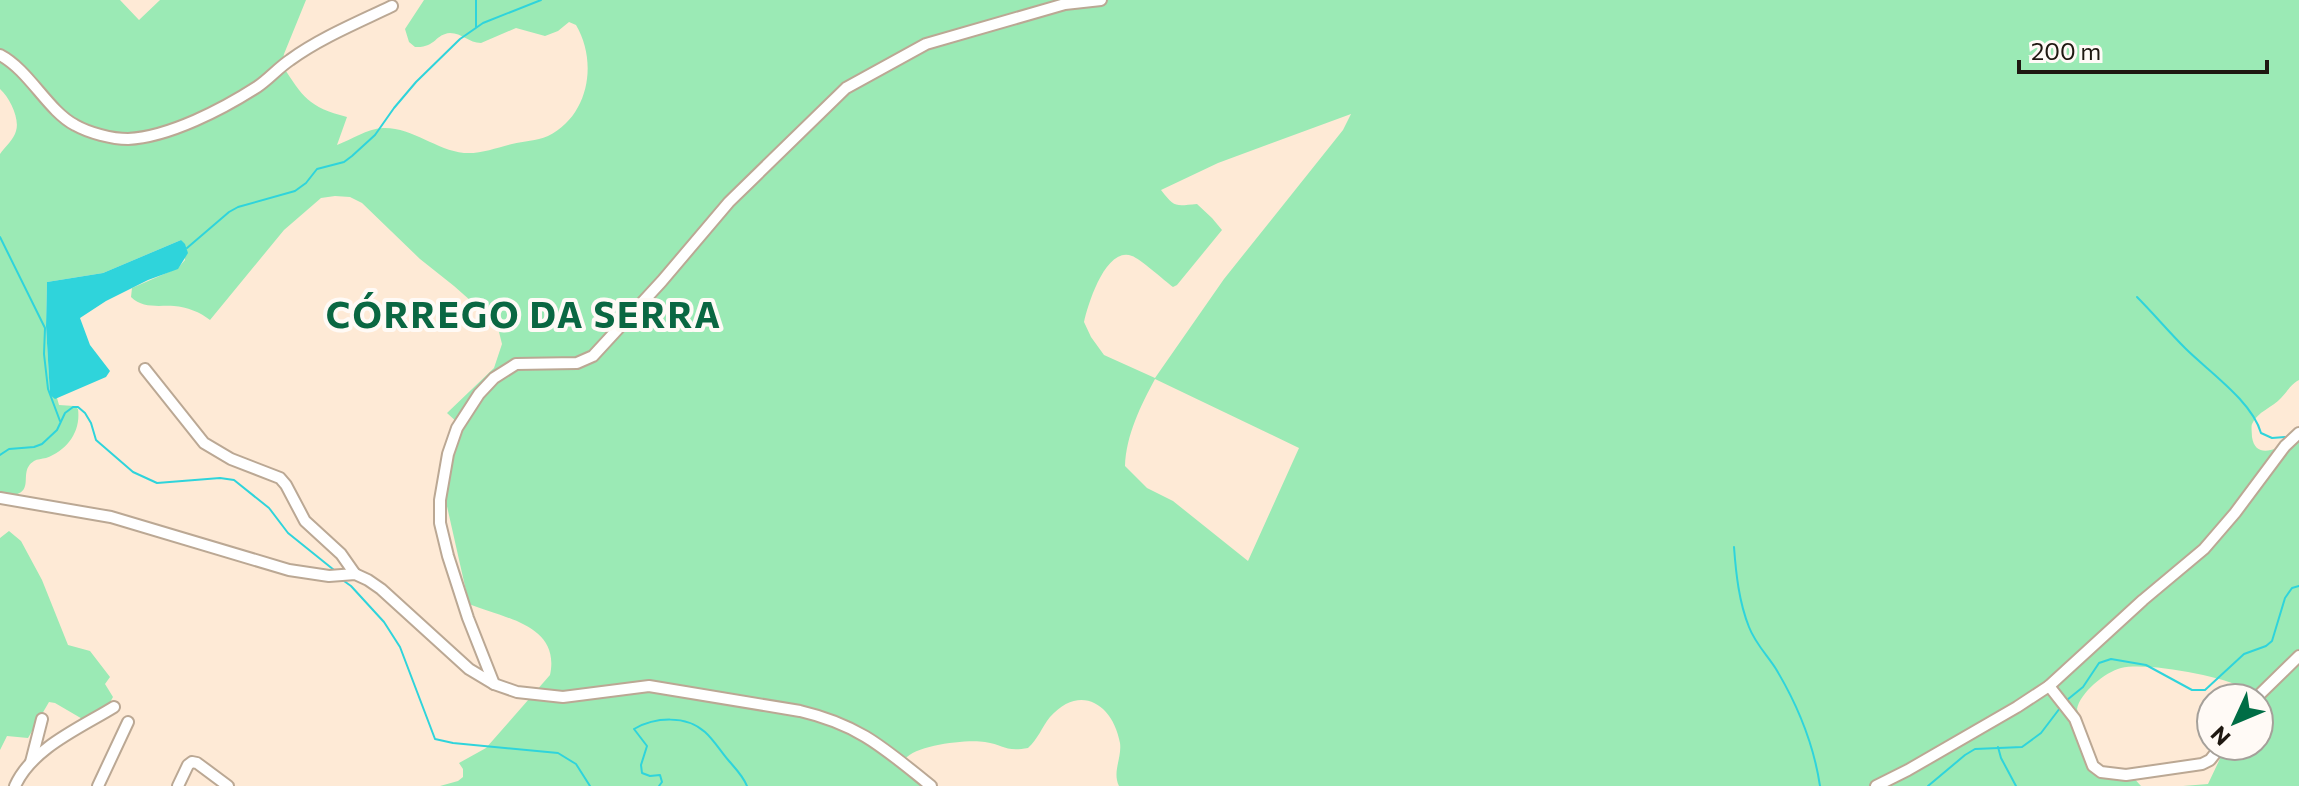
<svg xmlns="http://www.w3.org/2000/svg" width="2299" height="786" font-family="Commissioner,sans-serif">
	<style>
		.green { fill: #9beab5; fill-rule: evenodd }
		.water { fill: #2fd4db }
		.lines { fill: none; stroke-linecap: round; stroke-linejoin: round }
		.stream { stroke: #2fd4db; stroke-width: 2 }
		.minor-casing { stroke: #bba894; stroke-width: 14 }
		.minor { stroke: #fff; stroke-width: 10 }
		.labels { text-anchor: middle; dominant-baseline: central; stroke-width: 8; stroke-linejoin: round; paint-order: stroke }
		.district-label { font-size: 36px; font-weight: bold; letter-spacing: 2px; fill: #0a6742; stroke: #fffaf6 }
	</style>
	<rect width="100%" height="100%" fill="#feead6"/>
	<g class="green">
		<path d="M0 0H120L139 20 160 0H306L284 54 282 65C303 97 308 107 347 117L337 145C353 139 366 129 383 128 412 127 436 150 464 153 482 154 495 148 512 144 524 141 536 141 548 136 589 116 598 62 576 25L569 22 558 31 545 36 516 28 481 43C469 43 462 33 450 33 435 34 436 48 415 47L409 42 405 29 424 0H2299V380C2290 385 2288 391 2281 398 2273 407 2257 412 2252 424 2251 426 2252 435 2252 437 2256 464 2286 444 2299 437V786H2183L2208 784 2226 746H2259V698H2251C2249 693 2249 691 2244 688 2221 676 2147 662 2121 668 2105 672 2080 693 2077 709L2094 765 2130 774 2141 786H1119C1112 772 1122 758 1120 743 1113 704 1080 683 1050 717 1042 727 1038 739 1028 748 1005 752 1004 745 985 742 967 739 916 745 905 759L929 786H440L458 781 463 777V769L459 763 486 748 550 675C561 624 502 618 469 604L444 493 459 424 447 413 494 368 502 344 497 324 454 286 420 259 362 203 350 197 335 196 321 198 284 230 210 320C200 312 187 307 174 306 159 305 143 309 131 297L132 288 178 268 185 260 181 240 103 273 47 282 46 326 50 395 57 398 59 405 74 406 78 409C81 432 67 450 46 458 42 459 37 459 34 461 15 473 42 497 0 496V154C5 147 14 139 16 131 20 119 10 98 0 89ZM1351 114 1343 130 1224 279 1155 378 1104 355 1091 337 1084 322C1088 304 1106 246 1132 256 1139 258 1165 281 1173 287L1177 285 1222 230 1212 218 1197 204C1175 206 1175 208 1161 190L1218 163ZM1155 379 1299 448 1248 561 1173 501 1147 488 1125 466C1126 435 1141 405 1155 379Z"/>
		<path d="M9 531 21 541 42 580 68 645 90 651 110 677 105 684 113 697 103 715 91 724 55 703 49 702 28 738 7 736 0 750V538Z"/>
	</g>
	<path class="water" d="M181 240 185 244 188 253 178 269 148 280 106 301 80 318 90 345 110 371 106 377 55 399 50 395 46 326 47 282 103 273Z"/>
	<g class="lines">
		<g class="stream">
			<path d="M476 0V27"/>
			<path d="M0 237 45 328 44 354 48 389 60 421"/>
			<path d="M187 248 229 212 238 207 295 191 306 183 317 169 344 162 352 156 375 135 394 108 416 82 460 39 483 23 541 0"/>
			<path d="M2137 297C2153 313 2168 331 2185 348 2208 371 2252 401 2261 433L2272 438 2285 437"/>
			<path d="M0 455 9 449 34 447 42 444 57 430 65 413 73 407H78L85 413 91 423 96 440 133 472 157 483 220 478 234 480 269 508 288 533 334 570"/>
			<path d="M1734 547C1736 574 1739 602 1749 627 1755 643 1767 655 1776 669 1797 704 1814 746 1820 786"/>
			<path d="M344 581 351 586 384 622 400 647 435 739 453 743 558 753 576 764 590 786"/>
			<path d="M2067 700 2083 687 2099 663 2111 659 2146 665 2192 690H2205L2244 654 2266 646 2272 641 2285 598 2292 588 2299 586"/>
			<path d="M1998 747 2001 758 2016 786"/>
			<path d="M659 786 662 782 660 775 650 776 642 773 641 765 647 746 634 729C655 717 686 715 705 732 714 740 721 752 729 761 736 769 743 776 747 786"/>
			<path d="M1928 786 1965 755 1975 749 2022 747 2041 733 2060 708"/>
		</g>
		<g class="minor-casing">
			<g id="minor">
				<path d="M0 55C29 70 48 111 75 125 89 133 112 139 128 139 169 137 223 109 257 87 269 79 278 68 290 60 320 38 359 22 392 6"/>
				<path d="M145 369 204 443 231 459 280 478 286 485 305 521 341 554 355 574"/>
				<path d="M0 498 111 517 289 570 329 576 355 574 368 580 381 589 469 669 494 684 517 692 563 697 649 686 800 711C860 725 885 749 931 786"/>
				<path d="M494 684 468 618 448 556 440 523V500L448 454 457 428 479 394 494 378 516 364 577 363 593 356 662 281 729 202 846 88 926 44 1065 4 1101 0"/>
				<path d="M2049 686 2075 719 2093 766 2101 772 2126 775 2202 764 2210 760 2221 746"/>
				<path d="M2256 698 2299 656"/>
				<path d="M31 762 42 719"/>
				<path d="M15 786C32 748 80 728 114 707"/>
				<path d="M98 786 128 722"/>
				<path d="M178 786 188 765 192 762 197 763 228 786"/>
				<path d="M1876 786 1908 770 2017 707 2049 686 2143 600 2204 549 2235 513 2285 446 2299 433"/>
			</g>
		</g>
		<use href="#minor" class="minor"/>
	</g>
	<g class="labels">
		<g class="district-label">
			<text x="524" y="313">CÓRREGO DA SERRA</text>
		</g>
	</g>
	<g transform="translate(2235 722) rotate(226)"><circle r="38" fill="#fffaf6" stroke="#a5a09a" stroke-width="2"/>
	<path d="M0-6L14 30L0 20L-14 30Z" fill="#006d45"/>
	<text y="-12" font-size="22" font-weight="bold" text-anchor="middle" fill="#1f1811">N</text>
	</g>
	<path d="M2019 60v12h248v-12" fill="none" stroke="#1f1811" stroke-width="4"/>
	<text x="2031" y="60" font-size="24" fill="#1f1811" stroke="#fffaf6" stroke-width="6" paint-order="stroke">200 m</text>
</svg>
